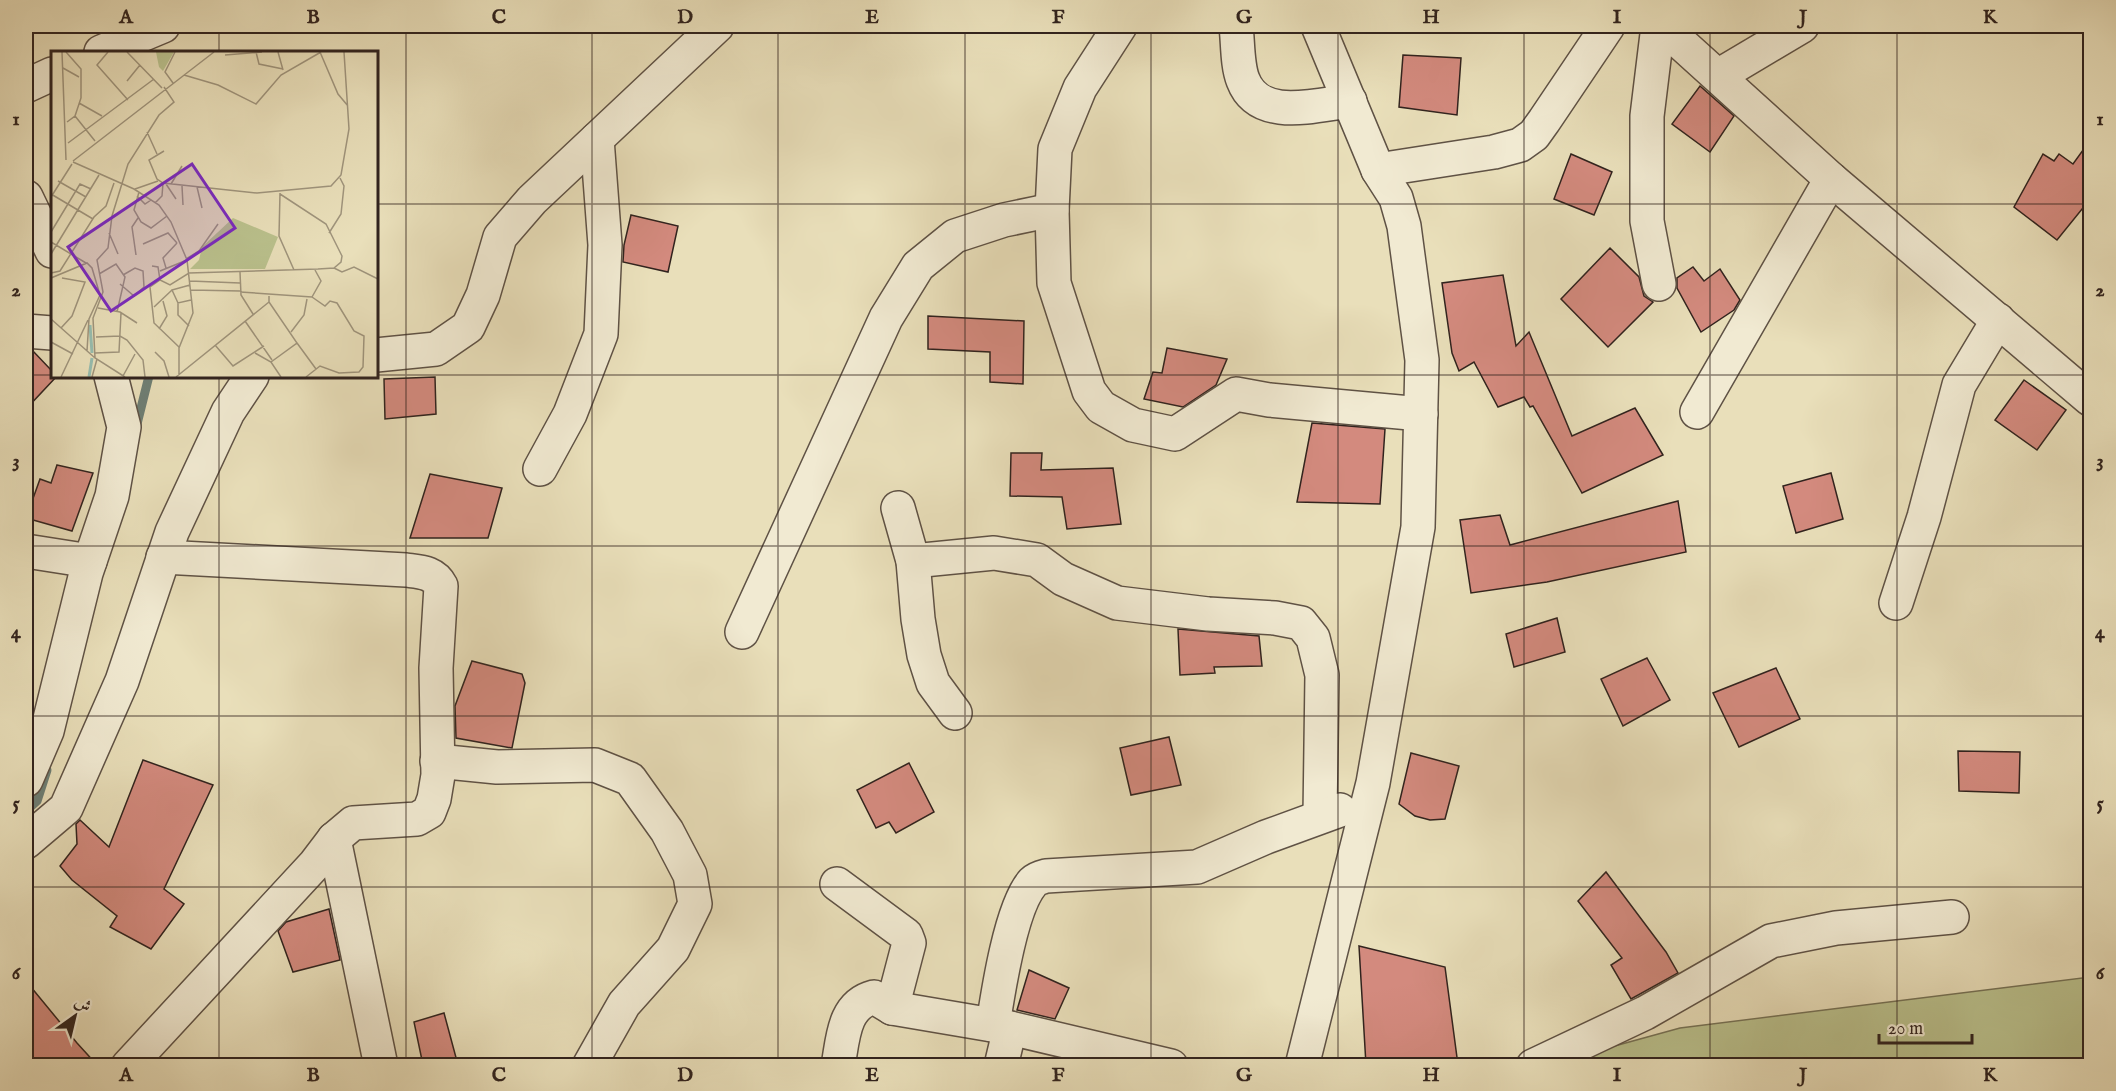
<svg xmlns="http://www.w3.org/2000/svg" width="2116" height="1091" font-family="'IM FELL English',Amiri,serif">
	<style>
		.green { fill: #bac18d; stroke: #767256; stroke-width: 1.5 }
		.lines { fill: none; stroke-linecap: round; stroke-linejoin: round }
		.stream { stroke: #6e7f75; stroke-width: 9 }
		.building { fill: #d38a7e; stroke: #31231e; stroke-width: 1.5 }
		.minor-casing { stroke: #5f5245; stroke-width: 36 }
		.minor { stroke: #f1ead2; stroke-width: 33 }
		.grid { fill: none; stroke: #31231e; stroke-width: 1.5; stroke-opacity: 0.55 }
		.inset-river { fill: none; stroke: #97bdaf; stroke-width: 3 }
		.inset-road { fill: none; stroke: #9f947c; stroke-width: 1.5 }
		.view { fill: #7b2cbf; fill-opacity: 0.15; stroke: #7b2cbf; stroke-width: 3 }
		.inset-edge { fill: none; stroke: #31231e; stroke-width: 3 }
		.neatline { fill: none; stroke: #31231e; stroke-width: 2 }
		.grid-label { font-size: 20px; text-anchor: middle; font-weight: bold; fill: #31231e }
	</style>
	<rect width="100%" height="100%" fill="#e9dfba"/>
	<filter id="stains"><feTurbulence type="fractalNoise" baseFrequency=".00333" numOctaves="4"/><feColorMatrix values="0 0 0 0 .2 0 0 0 0 .09 0 0 0 0 .02 0 0 0 .5 -.17"/></filter>
	<radialGradient id="worn" r=".72"><stop offset=".6" stop-color="#630" stop-opacity="0"/><stop offset="1" stop-color="#630" stop-opacity=".3"/></radialGradient>
	<path class="green" d="M2090 977V1065L1571 1066 1582 1055 1680 1028Z"/>
	<g class="lines">
		<g class="stream">
			<path d="M136 428 149 376"/>
			<path d="M26 811 37 801 47 770"/>
		</g>
	</g>
	<g class="building">
		<path d="M1403 55 1461 58 1457 115 1399 107Z"/>
		<path d="M1700 86 1734 116 1710 152 1672 124Z"/>
		<path d="M2091 139V198L2057 240 2014 207 2043 154 2054 161 2059 154 2073 164Z"/>
		<path d="M1571 154 1612 172 1594 215 1554 199Z"/>
		<path d="M631 215 678 226 668 272 623 262 624 245Z"/>
		<path d="M1610 248 1639 277 1644 296 1653 302 1608 347 1561 299Z"/>
		<path d="M1693 267 1704 281 1720 269 1740 300 1734 310 1701 332 1677 288V278Z"/>
		<path d="M1503 275 1516 346 1529 332 1572 436 1635 408 1663 455 1582 493 1533 406 1530 407 1524 397 1498 407 1474 362 1459 371 1452 353 1442 283Z"/>
		<path d="M928 316 1024 321 1023 384 990 382V352L928 349Z"/>
		<path d="M1167 348 1227 359 1216 385 1183 407 1144 399 1153 372 1162 373Z"/>
		<path d="M26 350H32L52 371V376H57L26 409Z"/>
		<path d="M435 377 436 414 385 419 384 379Z"/>
		<path d="M2024 380 2066 410 2037 450 1995 420Z"/>
		<path d="M1312 423 1385 429 1380 504 1297 502Z"/>
		<path d="M1011 453H1042L1041 470 1113 468 1121 524 1067 529 1062 497 1010 496Z"/>
		<path d="M57 465 93 473 72 531 26 518 40 479 51 483Z"/>
		<path d="M1831 473 1843 519 1796 533 1783 486Z"/>
		<path d="M430 474 502 488 488 538H410Z"/>
		<path d="M1678 501 1686 552 1547 582 1471 593 1460 520 1500 515 1510 545Z"/>
		<path d="M1557 618 1565 652 1514 667 1506 634Z"/>
		<path d="M1178 629 1259 636 1262 666 1214 667 1215 673 1180 675Z"/>
		<path d="M1647 658 1670 700 1623 726 1601 679Z"/>
		<path d="M472 661 522 674 525 683 512 748 456 738 455 706Z"/>
		<path d="M1776 668 1800 719 1739 747 1713 693Z"/>
		<path d="M1169 737 1181 785 1131 795 1120 748Z"/>
		<path d="M1958 751 2020 752 2019 793 1959 791Z"/>
		<path d="M1411 753 1459 766 1445 819 1430 820 1415 816 1399 804Z"/>
		<path d="M143 760 213 785 164 889 184 904 151 949 110 927 117 916 72 880 60 866 77 844 76 824 80 820 109 847Z"/>
		<path d="M909 763 934 812 896 833 889 822 876 828 857 790Z"/>
		<path d="M1606 872 1666 952 1678 973 1631 999 1611 965 1622 958 1578 901Z"/>
		<path d="M329 909 340 960 293 972 278 931 286 922Z"/>
		<path d="M1359 946 1445 967 1458 1065H1366Z"/>
		<path d="M1029 970 1069 988 1055 1019 1017 1010Z"/>
		<path d="M26 981 77 1043 97 1065H26Z"/>
		<path d="M444 1013 458 1065H423L414 1022Z"/>
	</g>
	<g class="lines">
		<g class="minor-casing">
			<g id="minor">
				<path d="M1120 26 1080 88 1055 149 1052 210 1054 283 1089 391 1101 407 1133 425 1175 434 1236 394 1269 400 1421 414"/>
				<path d="M1236 26C1238 42 1237 65 1243 80 1259 122 1315 105 1350 101"/>
				<path d="M1658 26 1647 116V221L1659 284"/>
				<path d="M1662 26 1831 179 2090 399"/>
				<path d="M101 52 163 26"/>
				<path d="M1718 76 1802 26"/>
				<path d="M26 86 52 74"/>
				<path d="M1378 170 1494 152 1520 145 1534 135 1544 121 1608 26"/>
				<path d="M26 197 52 251"/>
				<path d="M26 331 52 333"/>
				<path d="M376 355 436 349 468 327 483 295 500 237 532 200 717 26"/>
				<path d="M1697 412 1831 179"/>
				<path d="M540 469 570 414 601 334 605 245 597 139"/>
				<path d="M898 508 913 561 918 619 924 655 933 683 955 713"/>
				<path d="M26 551 90 561"/>
				<path d="M913 561 994 553 1037 560 1063 579 1117 603 1208 614 1275 618 1301 623 1313 638 1322 675 1320 816"/>
				<path d="M1896 603 1924 517 1959 385 1998 320"/>
				<path d="M742 632 886 318 918 266 955 236 1004 220 1052 210"/>
				<path d="M437 761 497 767 595 765 630 779 667 831 690 875 695 904 673 949 624 1004 589 1066"/>
				<path d="M26 780 47 731 86 573 112 496 124 427 111 376"/>
				<path d="M334 839 381 1066"/>
				<path d="M26 842 66 808 122 681 172 532 228 412 252 376"/>
				<path d="M837 884 906 935 909 943 892 1008 874 997C843 1005 843 1039 838 1066"/>
				<path d="M892 1008 1010 1028 1171 1066"/>
				<path d="M993 1025C998 992 1011 906 1033 882 1036 879 1042 877 1046 876L1197 867 1266 837 1340 810"/>
				<path d="M128 1066 315 864 334 839 353 823 417 819 429 812 434 799 438 775 436 668 441 586C434 572 421 572 406 570L163 557"/>
				<path d="M1001 1066 1010 1028"/>
				<path d="M1302 1066 1373 783 1418 527 1422 360 1404 226 1396 198 1378 170 1318 26"/>
				<path d="M1533 1066 1645 1013 1771 941 1836 928 1952 917"/>
			</g>
		</g>
		<use href="#minor" class="minor"/>
	</g>
	<path class="grid" d="M219 26V52M406 26V1066M592 26V1066M778 26V1066M965 26V1066M1151 26V1066M1338 26V1066M1524 26V1066M1710 26V1066M1897 26V1066M26 204H52M376 204H2090M26 375H52M376 375H2090M219 376V1066M26 546H2090M26 716H2090M26 887H2090"/>
	<g transform="translate(51 51)">
		<rect width="327" height="327" fill="#e9dfba"/>
		<path d="M105 1H123L112 20 108 16ZM182 167 227 186 214 218H139L148 209 151 196Z" fill="#bac18d"/>
		<path class="inset-river" d="M39 274 41 302M38 326 41 307"/>
		<path class="inset-road" d="M11 1 15 109M15 1 30 18V47L24 65 16 71M57 1 46 14 77 49M76 1 111 37M205 1 208 13 232 18M227 1 232 19M269 1 287 43 297 55M174 4 211 1M12 17 28 26M133 24 167 34 205 53 230 24 270 1M76 30 89 14M122 32 114 21 124 1M28 52 51 65M24 65 44 90M96 81 106 103M17 92 103 28M113 100 98 109 106 128 112 132 206 142 280 135 290 124 298 78 293 1M22 110 163 1M22 111 83 138 108 154 120 171 136 209 142 262 128 297V324M7 130 35 146M115 133 125 148M120 133 131 115M131 135 132 154M146 136 151 157M84 138 107 130M88 141 83 159 90 171 100 177 116 165M229 142 228 185 243 219M0 143 42 168M86 145 94 153 100 149M0 146 21 113M104 152 111 145 112 132M0 181 29 133 40 138M58 182 67 203M278 182 290 163 293 135 289 127M0 191 35 212M92 193 117 182 126 192M0 203 48 124M85 204 81 176 87 167M135 208 148 200 167 173M101 215 107 216 109 229 119 234 138 222 267 218 283 217 290 211 291 205 275 173 229 143M115 217 112 207 126 192M283 217 291 221 303 216 327 228M109 220 136 209M189 221 190 244 202 263M0 222 9 220 43 166 55 155 63 132M48 223 65 213 74 226 66 261M0 227 36 212 41 217 49 244 38 268 36 300M109 229 99 236 103 272 128 296M139 230 189 232M69 233 83 245 93 236 92 220 84 217 72 224M139 234 121 239 127 252 140 249M140 239 189 240M189 241 261 246M261 246 270 230 264 219M218 251 246 292 220 311M127 252V264L138 275M103 256 121 239M47 257 69 261 86 272M0 268 44 307 74 326M194 270 221 309M10 277 21 265 34 231 11 227M108 278 116 265 112 250M240 281 253 264 256 248M45 286 69 285 76 289 92 309 94 326M0 291 22 303M246 292 265 318M164 294 182 315 213 295M104 301 113 310 118 326M44 302 68 301 70 262M204 302 220 311 230 326M44 307 42 267 52 241 46 209 57 197 61 165 77 113 108 64 123 51 113 36M72 325 84 303M10 326 37 269M41 326 46 308M125 326 218 251V245M255 326 269 315 288 322 308 321 312 316 313 285 303 280 286 252 279 250 274 255 261 246"/>
		<path class="view" d="M141 113 184 177 60 260 17 196Z"/>
		<rect width="327" height="327" class="inset-edge"/>
	</g>
	<rect width="2116" height="1091" fill="none" stroke="#e9dfba" stroke-width="66"/>
	<g transform="translate(75 1016) rotate(34)" stroke="#f1ead2" stroke-width="4.5" paint-order="stroke">
	<path d="M0-4.5L10 22L0 15L-10 22Z" fill="#31231e"/>
	<text y="-9" font-size="16" font-weight="bold" text-anchor="middle" fill="#31231e">ش</text>
	</g>
	<path d="M1879 1034v9h93v-9" fill="none" stroke="#31231e" stroke-width="3"/>
	<text x="1888" y="1034" font-size="18" fill="#31231e" stroke="#f1ead2" stroke-width="4.5" paint-order="stroke">20 m</text>
	<rect x="33" y="33" width="2050" height="1025" class="neatline"/>
	<g class="grid-label">
		<text x="126" y="23">A</text>
		<text x="313" y="23">B</text>
		<text x="499" y="23">C</text>
		<text x="685" y="23">D</text>
		<text x="872" y="23">E</text>
		<text x="1058" y="23">F</text>
		<text x="1244" y="23">G</text>
		<text x="1431" y="23">H</text>
		<text x="1617" y="23">I</text>
		<text x="1803" y="23">J</text>
		<text x="1990" y="23">K</text>
		<text x="16" y="125">1</text>
		<text x="2100" y="125">1</text>
		<text x="16" y="296">2</text>
		<text x="2100" y="296">2</text>
		<text x="16" y="467">3</text>
		<text x="2100" y="467">3</text>
		<text x="16" y="638">4</text>
		<text x="2100" y="638">4</text>
		<text x="16" y="809">5</text>
		<text x="2100" y="809">5</text>
		<text x="16" y="979">6</text>
		<text x="2100" y="979">6</text>
		<text x="126" y="1081">A</text>
		<text x="313" y="1081">B</text>
		<text x="499" y="1081">C</text>
		<text x="685" y="1081">D</text>
		<text x="872" y="1081">E</text>
		<text x="1058" y="1081">F</text>
		<text x="1244" y="1081">G</text>
		<text x="1431" y="1081">H</text>
		<text x="1617" y="1081">I</text>
		<text x="1803" y="1081">J</text>
		<text x="1990" y="1081">K</text>
	</g>
	<rect width="100%" height="100%" filter="url(#stains)"/>
	<rect width="100%" height="100%" fill="url(#worn)"/>
</svg>
